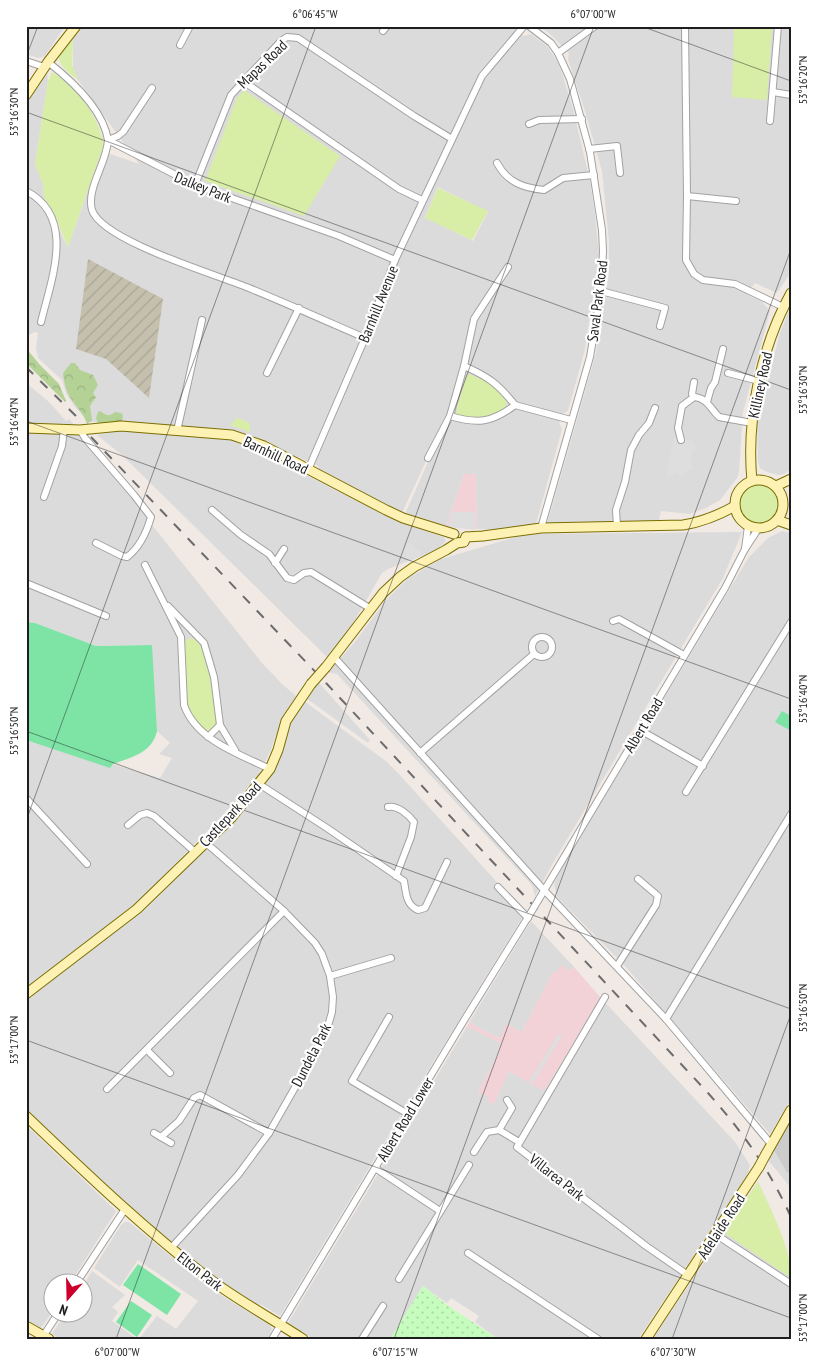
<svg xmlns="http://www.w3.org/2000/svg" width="817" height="1365" font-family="'PT Sans Narrow',sans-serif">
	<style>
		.residential { fill: #dcdbdb; fill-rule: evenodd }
		.commercial { fill: #f2d2d7 }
		.religious { fill: #ccc }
		.construction { fill: url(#construction-furrows) }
		.grass { fill: #d8eda6 }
		.forest { fill: url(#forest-crowns) }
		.park { fill: url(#park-dots) }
		.pitch { fill: #7de4a6 }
		.parking { fill: #dedede }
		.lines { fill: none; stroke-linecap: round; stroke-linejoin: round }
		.street-casing { stroke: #a2a2a2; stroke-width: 8 }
		.secondary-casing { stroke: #7a6e00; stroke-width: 11 }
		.street { stroke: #fff; stroke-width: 6 }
		.secondary { stroke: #fdf2b4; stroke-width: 9 }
		.rail { stroke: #6c6c6c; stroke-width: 2; stroke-dasharray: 10 10; stroke-linecap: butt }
		.street-bridge-casing { stroke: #a2a2a2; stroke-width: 8; stroke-linecap: butt }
		.secondary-bridge-casing { stroke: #7a6e00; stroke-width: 11; stroke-linecap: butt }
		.street-bridge { stroke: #fff; stroke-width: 6 }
		.secondary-bridge { stroke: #fdf2b4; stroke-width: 9 }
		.ticks { fill: none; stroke: #1e1e1e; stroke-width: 1; stroke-opacity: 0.45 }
		.labels { text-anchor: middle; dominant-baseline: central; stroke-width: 4.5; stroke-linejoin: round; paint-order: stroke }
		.street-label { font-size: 15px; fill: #1e1e1e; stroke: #fff }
		.neatline { fill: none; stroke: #1e1e1e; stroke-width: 2 }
		.ticks-label { font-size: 12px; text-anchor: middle; fill: #1e1e1e }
	</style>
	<defs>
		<pattern id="construction-furrows" width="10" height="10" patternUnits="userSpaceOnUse" patternTransform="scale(1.25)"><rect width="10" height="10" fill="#c5c0ae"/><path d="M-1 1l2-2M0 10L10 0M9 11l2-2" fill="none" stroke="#a9a595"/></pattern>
		<pattern id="forest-crowns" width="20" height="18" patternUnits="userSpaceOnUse" patternTransform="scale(1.25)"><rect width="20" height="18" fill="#b4d296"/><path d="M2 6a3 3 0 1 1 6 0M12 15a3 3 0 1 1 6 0" fill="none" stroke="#9ab481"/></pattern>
		<pattern id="park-dots" width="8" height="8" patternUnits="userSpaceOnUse" patternTransform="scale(1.25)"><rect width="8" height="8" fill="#c6fdbe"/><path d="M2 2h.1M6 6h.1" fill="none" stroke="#aad8a3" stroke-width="1.8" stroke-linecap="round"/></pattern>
	</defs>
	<rect width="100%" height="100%" fill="#f0e9e4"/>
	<g class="residential">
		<path d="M26 26H65L45 56 38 58 26 54Z"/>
		<path d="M84 26H512L524 36 531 34 547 46 557 61 562 73 573 109 590 181 595 215 599 256 585 349 568 411 562 414 559 423 562 429 536 524 501 530 477 529 476 474H464L446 527 405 514 428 462 426 461 402 513 356 491 320 471 318 466 300 458H294L255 438 236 430 197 428 172 424 167 427 121 422H89L74 406 66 393 62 380 38 358 36 348 38 333 35 332 26 336V103L47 72 48 81 35 164 43 184 44 198 53 211 64 240 68 247 102 151 139 164 78 80 73 71V39ZM438 187 488 212 473 241 425 217Z"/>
		<path d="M539 26H791V272L777 293 755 283 746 294 762 302 770 311 743 412 739 472 737 478 720 500 706 508 690 514 661 511 659 521 547 524 596 353 609 274V241L602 171 585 111 568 59 569 53 550 34Z"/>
		<path d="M791 306V469L784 474 778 475 767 472 760 468 758 462 757 423 780 333Z"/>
		<path d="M26 383 49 402 66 421 69 419 75 426 26 423Z"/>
		<path d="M118 431 223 438 250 444 296 470 388 517 399 522 443 537 446 541 437 550 388 569 382 573 349 630 328 658 122 455 97 435Z"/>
		<path d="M26 433 84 435 155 517 152 525 262 663 283 685 296 696 284 714 270 752 257 777 221 817 131 909 26 987V740L109 767 112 764 160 778 172 758 159 754 170 743 157 731 151 645 96 646 35 623 26 622Z"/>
		<path d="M782 531 791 533V1099L770 1134 625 966 557 897 554 884 557 876 749 557 768 538Z"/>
		<path d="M742 532 723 578 553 863 535 896 532 885 337 674 328 672 354 643 386 600 399 587 410 577 441 559 516 537 539 534Z"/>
		<path d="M319 683 370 740 368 743 306 698Z"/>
		<path d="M304 701 387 762 397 772 525 913 405 1108 280 1316 262 1305 257 1304 218 1280 186 1254 139 1215 26 1109V1000L147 908 228 826 268 781 273 772 289 726Z"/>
		<path d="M531 921 574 967 569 971 556 973 553 972 522 1032 500 1038 484 1031 471 1023 470 1021Z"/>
		<path d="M601 998 735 1142 750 1165 747 1176 638 1339H498L475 1322 479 1316 451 1298 447 1303 423 1286 390 1339H313L288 1323 466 1028H470L501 1043 500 1050 478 1092 499 1094V1089L509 1071 544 1091Z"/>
		<path d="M26 1125 116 1211 71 1282H52V1312L41 1328 26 1320Z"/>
		<path d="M774 1150 787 1173 791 1171V1188L768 1160Z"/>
		<path d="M758 1182 773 1214 791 1269V1339H653Z"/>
		<path d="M125 1222H129L211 1289 271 1326 272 1329 267 1339H139L157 1316 176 1329 198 1301 138 1260 120 1287 94 1268 121 1225Z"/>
		<path d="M92 1271 125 1295 112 1307 118 1312 112 1321 137 1339H61L52 1334 66 1313 82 1312 83 1286Z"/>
	</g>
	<g class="commercial">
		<path d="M464 474H476L477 529 446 527Z"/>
		<path d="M561 964 569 971 574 967 601 998 544 1091 509 1071 494 1104 487 1101 489 1097 478 1092 500 1051 498 1049 501 1043 470 1028H466L470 1021 471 1023 484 1031 500 1038 507 1024 522 1032 553 972 556 973Z"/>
	</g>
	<path class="religious" d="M791 1120V1171L787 1173 774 1150Z"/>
	<path class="construction" d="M88 259 163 299 149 398 106 359 76 349Z"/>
	<g class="grass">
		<path d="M734 26H772L767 100 732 97Z"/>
		<path d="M73 39 72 65 78 80C71 74 59 67 59 57Z"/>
		<path d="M52 72C78 89 97 113 104 144L68 247 53 211 44 198 43 184 35 164 48 81Z"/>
		<path d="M244 90 340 156 304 216 205 181 237 98Z"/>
		<path d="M438 188 488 211 472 240 425 218Z"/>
		<path d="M469 374C485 380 500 387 507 403 503 415 484 421 472 420 467 419 461 417 456 415L457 407 466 377Z"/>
		<path d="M237 418 248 422 250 426V432L230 425Z"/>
		<circle cx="760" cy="503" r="21"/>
		<path d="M190 638 195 639C211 653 211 686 214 706 214 711 217 716 217 721 217 726 213 728 210 731H206L192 717 187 704 183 643Z"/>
		<path d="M758 1182C771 1210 791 1247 791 1278L723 1232Z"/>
	</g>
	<g class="forest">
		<path d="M26 348 40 365 59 384 66 401 65 402 26 363Z"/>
		<path d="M71 363H75L80 370 93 375 98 385 93 393 96 397 90 406 92 420 87 424C84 414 78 409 72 400 66 393 64 382 63 373Z"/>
		<path d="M100 411C105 415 110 417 115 412L121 413 123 415 122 422 98 423 96 418 98 412Z"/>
	</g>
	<path class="park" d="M423 1286 447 1305 498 1339H390Z"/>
	<g class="pitch">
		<path d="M26 622 35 623 96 646 152 645 157 731C152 753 132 757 113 764L110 768 26 740Z"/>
		<path d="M782 711 791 716V731L775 722Z"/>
		<path d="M138 1264 181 1294 167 1315 123 1285Z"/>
		<path d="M131 1301 152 1315 137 1337 116 1322Z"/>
	</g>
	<g class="parking">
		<path d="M674 437 685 438 687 440 690 438 697 449 693 451 690 463 693 468 680 476 677 472 670 476 666 475Z"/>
		<path d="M452 512H475V530L448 527Z"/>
		<path d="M411 542 415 550H420L421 556 407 561 404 549 407 548 406 545Z"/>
		<path d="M559 1034 562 1036 533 1083 529 1081Z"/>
	</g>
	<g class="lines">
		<g class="street-casing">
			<g id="street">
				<path d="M529 26 551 43 558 53 570 79 590 152 602 230 603 251 601 291 590 357 541 528"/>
				<path d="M685 26 687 196 686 260 694 274 703 280 735 284 783 307"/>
				<path d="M383 31 387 26"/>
				<path d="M180 45 190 26"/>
				<path d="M558 53 595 26"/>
				<path d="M26 61 44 67"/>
				<path d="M48 62C71 80 103 109 108 140L195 185 339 236 395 260"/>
				<path d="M243 81 399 189 422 200"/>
				<path d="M152 88 123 132 118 136 108 140C107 163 86 188 92 210 102 241 218 275 249 288 288 304 326 321 365 338"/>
				<path d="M773 92 791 95"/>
				<path d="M770 121 778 26"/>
				<path d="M529 124 539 120 582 119"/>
				<path d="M589 149 617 146 620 173"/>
				<path d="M497 163C507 182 523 188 544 190L563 178 594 175"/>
				<path d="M195 185 231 95 281 41 287 37 298 38 414 116 452 139"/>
				<path d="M26 191C77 217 51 280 41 322"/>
				<path d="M687 196 736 201"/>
				<path d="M601 291 665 308 660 326"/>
				<path d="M464 366C489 377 498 384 515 405"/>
				<path d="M267 373 299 308"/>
				<path d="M728 373 759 381"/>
				<path d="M694 397 692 394 694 382"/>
				<path d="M707 402 711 388 715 382 723 349"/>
				<path d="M450 416C477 424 492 423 515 405L571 420"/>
				<path d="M80 430 85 438 134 495 151 517C147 531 139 548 127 557L122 556 96 543"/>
				<path d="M177 431 202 320"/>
				<path d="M681 440 678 428 682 406 694 397C707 398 710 408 719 417L752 423"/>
				<path d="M428 458 450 416 464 366 474 319 508 267"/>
				<path d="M308 470 365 338 395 260 482 76 524 26"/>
				<path d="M44 497 62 446 64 429"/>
				<path d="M212 510 241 535 269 554 287 578 294 580 304 573 311 572 371 609"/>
				<path d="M617 526 616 510 625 482 631 450 639 435 649 423 655 408"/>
				<path d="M745 549 748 526"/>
				<path d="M275 563 284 549"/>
				<path d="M145 565 181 637 184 705C196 740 239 754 270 769"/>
				<path d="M26 583 106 616"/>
				<path d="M168 606 204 643 214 677 220 725 235 750"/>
				<path d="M613 621 619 619 684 655"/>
				<circle cx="542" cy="647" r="10"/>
				<path d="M334 657 544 890 666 1019 771 1144"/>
				<path d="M640 730 703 766"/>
				<path d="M208 737 220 725"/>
				<path d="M420 753 534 654"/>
				<path d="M259 784 327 828 404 881C406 893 406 905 418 910L425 908 447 862"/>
				<path d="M686 792 791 622"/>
				<path d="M26 798 87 864"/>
				<path d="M388 807C397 805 408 814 414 822L411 837 396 876"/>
				<path d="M128 825 140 815 147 813 154 816 195 852"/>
				<path d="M498 887 528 918"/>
				<path d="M539 899 725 588 745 549 758 529"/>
				<path d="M617 966 656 905 658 896 638 879"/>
				<path d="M330 976 391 958"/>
				<path d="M605 997 517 1147 646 1246 688 1275"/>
				<path d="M389 1017 352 1081 408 1114"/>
				<path d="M666 1019 791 814"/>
				<path d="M147 1050 170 1073"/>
				<path d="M107 1089 284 911"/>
				<path d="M499 1130 512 1108 507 1100"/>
				<path d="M154 1133 171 1143"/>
				<path d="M161 1137 179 1121 194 1098 200 1095 269 1133"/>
				<path d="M474 1152 487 1132 499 1130 519 1142"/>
				<path d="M375 1168 440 1211"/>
				<path d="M715 1234 791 1284"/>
				<path d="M171 1248 238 1175 269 1133 318 1047 328 1026 332 1012 333 997 330 976 322 954 315 943 284 911 205 842"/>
				<path d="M468 1253 598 1339"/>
				<path d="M399 1279 469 1165"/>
				<path d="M77 1282 125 1209"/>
				<path d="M44 1335 59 1312"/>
				<path d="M272 1339 463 1022 530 914"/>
				<path d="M362 1339 383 1306"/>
			</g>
		</g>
		<g class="secondary-casing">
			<g id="secondary">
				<path d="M26 95 48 62 76 26"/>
				<path d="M26 428 80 430 121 426 232 435 264 446 386 510 403 518 454 534"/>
				<circle cx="759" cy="504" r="24"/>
				<path d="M752 481C746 419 761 347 791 293"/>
				<path d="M776 486 791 479"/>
				<path d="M777 520 791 525"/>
				<path d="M466 537 483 536 541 528 683 525C702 522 719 515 735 506"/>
				<path d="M326 667 383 593 400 577 414 567 446 550 457 543 464 542 466 537"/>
				<path d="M26 994 137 909 231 818 270 769 278 750 286 721 311 684"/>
				<path d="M26 1116C85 1172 143 1228 207 1277 237 1300 271 1318 303 1339"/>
				<path d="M766 1154 791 1110"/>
				<path d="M26 1326 49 1339"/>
				<path d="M646 1339 759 1167"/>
			</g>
		</g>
		<use href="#street" class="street"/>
		<use href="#secondary" class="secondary"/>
		<g class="rail">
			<path d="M26 367 80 420"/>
			<path d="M91 437 326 683 708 1093C744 1134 768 1167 791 1217"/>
		</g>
		<g class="street-bridge-casing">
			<path id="street-bridge" d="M530 914 539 899"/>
		</g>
		<g class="secondary-bridge-casing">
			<g id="secondary-bridge">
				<path d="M311 684 326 667"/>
				<path d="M759 1167 766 1154"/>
			</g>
		</g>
		<use href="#street-bridge" class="street-bridge"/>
		<use href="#secondary-bridge" class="secondary-bridge"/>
	</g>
	<path class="ticks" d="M641 26 791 81M26 57 38 26M26 112 791 390M26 421 791 699M26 731 791 1009M26 821 316 26M26 1040 791 1318M116 1339 594 26M394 1339 791 249M672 1339 791 1014"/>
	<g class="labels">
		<g class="street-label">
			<text transform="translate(262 64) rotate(-44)">Mapas Road</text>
			<text transform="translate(203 187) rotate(22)">Dalkey Park</text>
			<text transform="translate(597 301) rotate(-83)">Saval Park Road</text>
			<text transform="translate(378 304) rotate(-68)">Barnhill Avenue</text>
			<text transform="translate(760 385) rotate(-78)">Killiney Road</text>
			<text transform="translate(276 455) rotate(25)">Barnhill Road</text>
			<text transform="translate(643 725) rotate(-59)">Albert Road</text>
			<text transform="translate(230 814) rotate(-47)">Castlepark Road</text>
			<text transform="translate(311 1055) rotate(-63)">Dundela Park</text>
			<text transform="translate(405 1119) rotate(-59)">Albert Road Lower</text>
			<text transform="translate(557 1177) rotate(38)">Villarea Park</text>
			<text transform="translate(721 1226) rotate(-57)">Adelaide Road</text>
			<text transform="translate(200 1271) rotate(38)">Elton Park</text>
		</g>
	</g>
	<rect width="817" height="1365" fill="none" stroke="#ffffff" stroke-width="55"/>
	<g transform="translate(68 1298) rotate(200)"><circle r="24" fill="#ffffff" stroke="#a5a5a5"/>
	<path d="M0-4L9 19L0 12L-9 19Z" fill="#cc002a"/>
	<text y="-8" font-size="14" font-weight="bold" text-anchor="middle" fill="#1e1e1e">N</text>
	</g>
	<rect x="28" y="28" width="762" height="1310" class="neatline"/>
	<g class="ticks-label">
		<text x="315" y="18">6°06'45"W</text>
		<text x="593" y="18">6°07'00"W</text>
		<text transform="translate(803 80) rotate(-90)" y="4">53°16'20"N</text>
		<text transform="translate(14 112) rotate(-90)" y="4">53°16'30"N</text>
		<text transform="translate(803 390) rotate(-90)" y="4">53°16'30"N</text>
		<text transform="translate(14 422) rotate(-90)" y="4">53°16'40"N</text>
		<text transform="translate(803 699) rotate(-90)" y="4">53°16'40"N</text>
		<text transform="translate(14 731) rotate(-90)" y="4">53°16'50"N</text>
		<text transform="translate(803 1008) rotate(-90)" y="4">53°16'50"N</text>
		<text transform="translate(14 1040) rotate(-90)" y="4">53°17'00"N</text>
		<text transform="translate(803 1318) rotate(-90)" y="4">53°17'00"N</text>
		<text x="117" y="1356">6°07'00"W</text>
		<text x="395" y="1356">6°07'15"W</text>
		<text x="673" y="1356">6°07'30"W</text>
	</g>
</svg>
